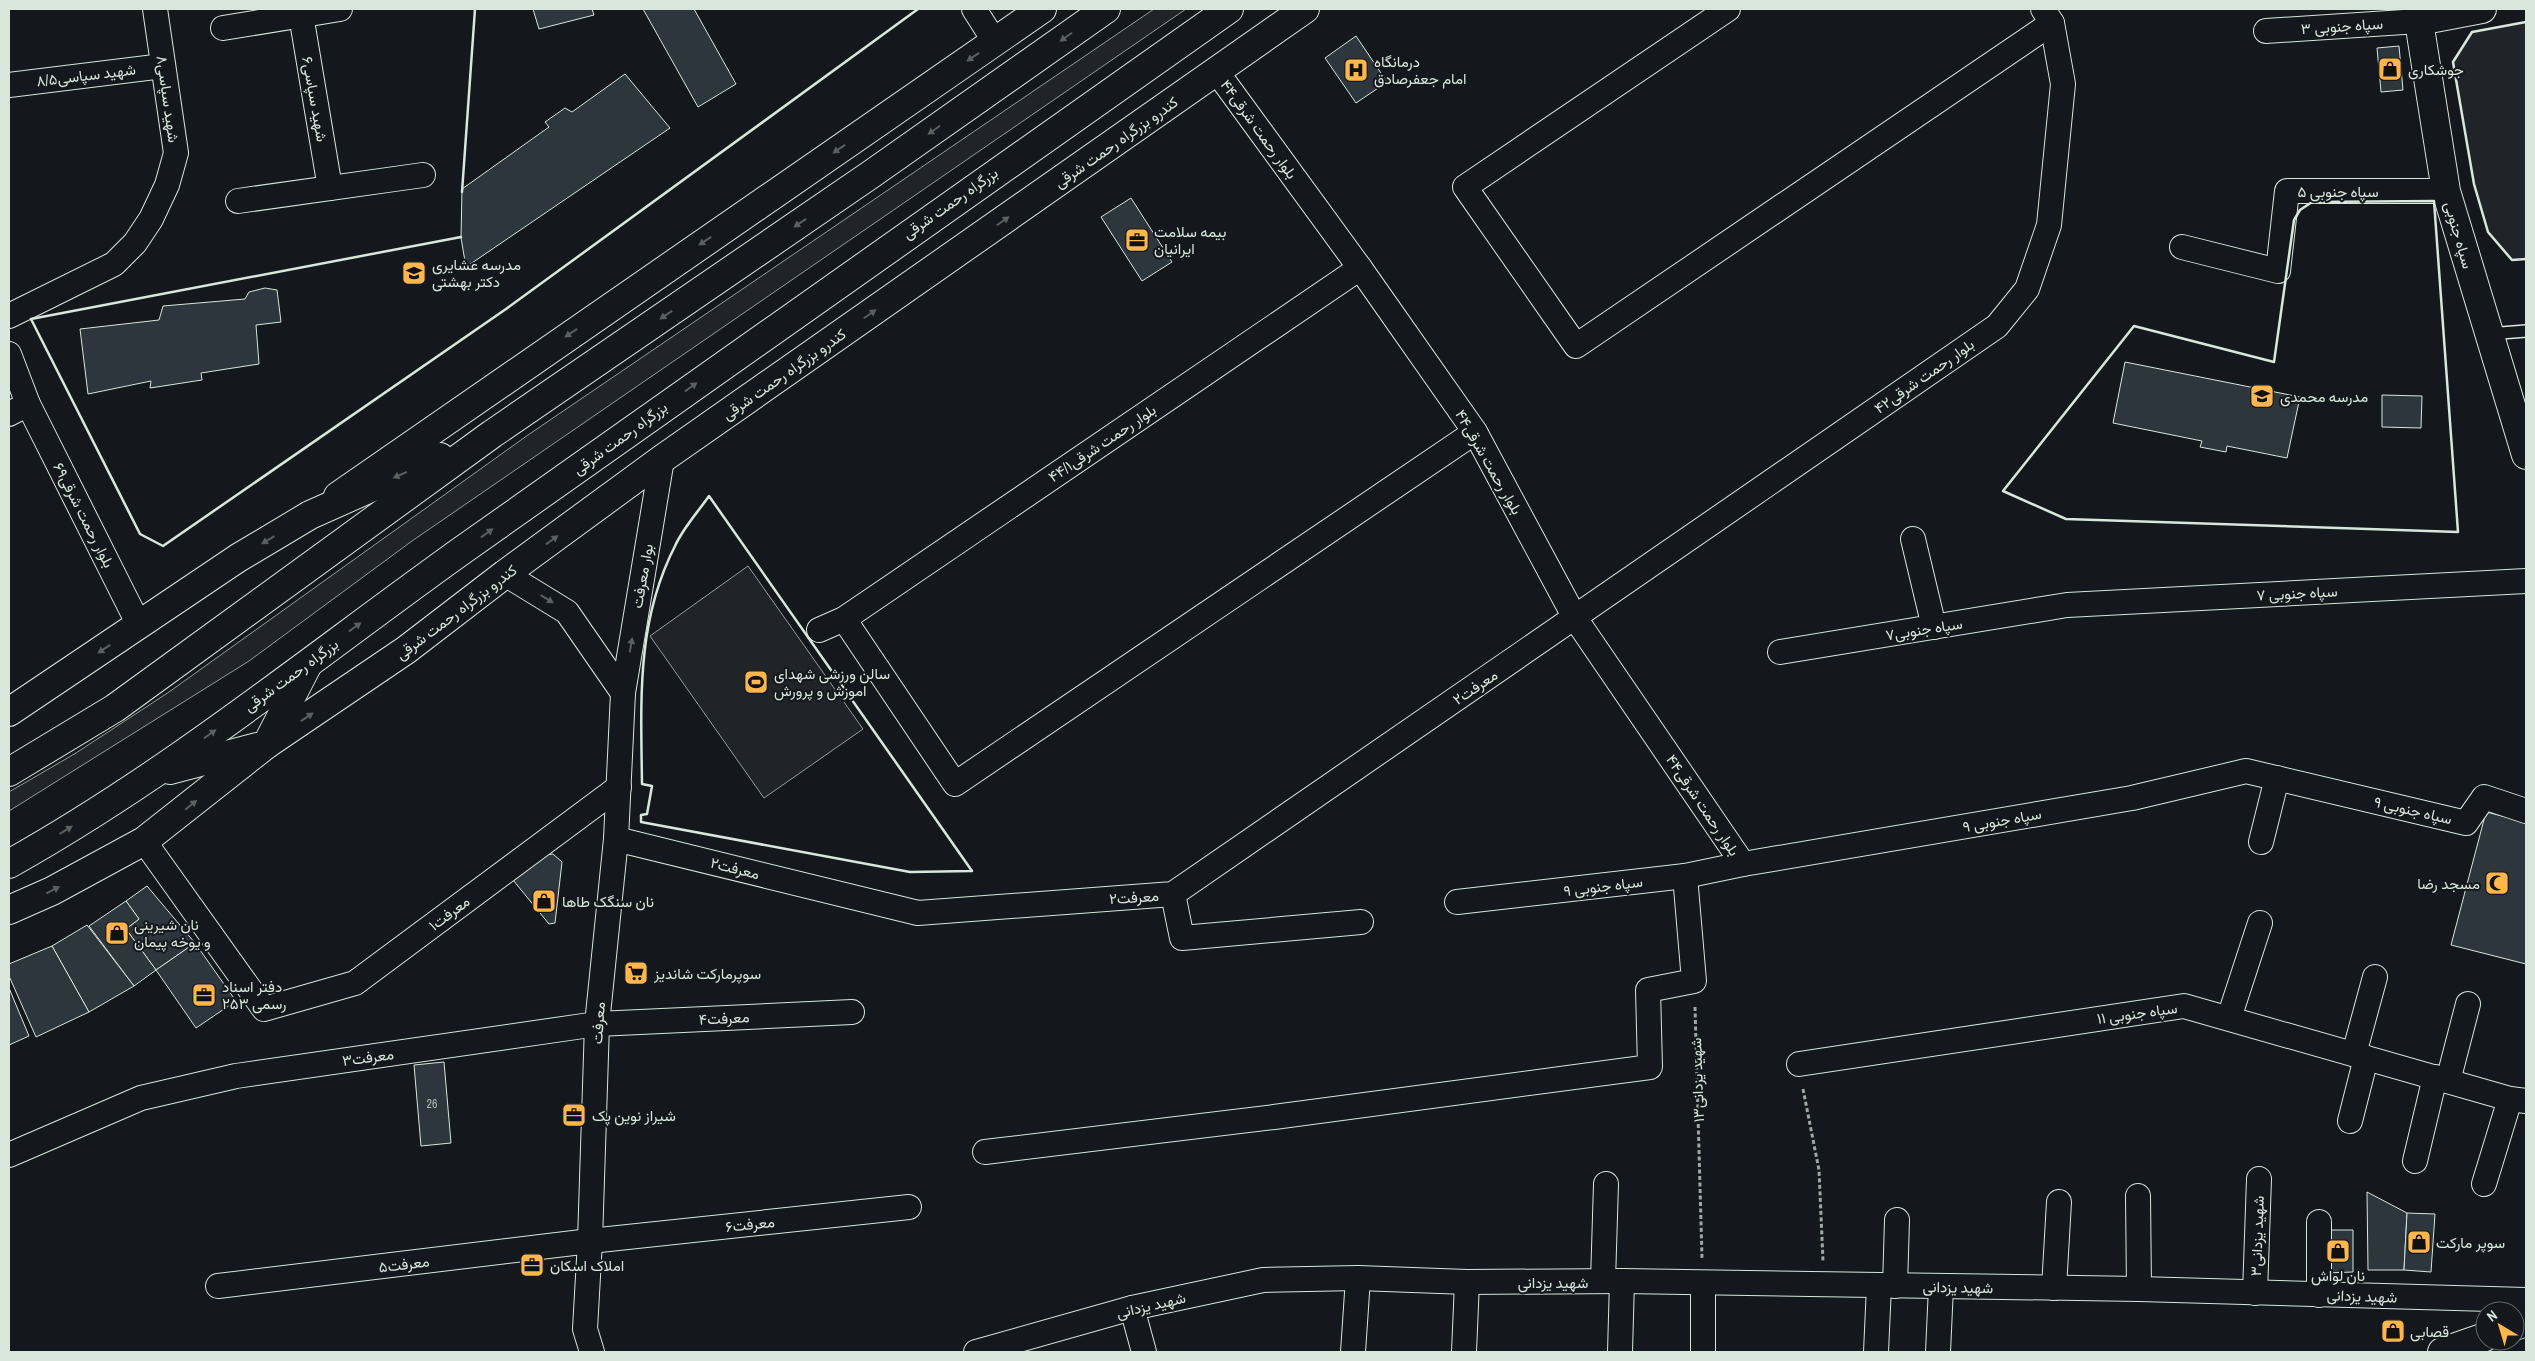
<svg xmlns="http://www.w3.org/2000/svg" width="2535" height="1361" font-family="'Archivo Narrow',Vazirmatn,sans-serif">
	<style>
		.green { fill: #202428; stroke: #939e99 }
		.building { fill: #2c363c; stroke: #d8e6dc }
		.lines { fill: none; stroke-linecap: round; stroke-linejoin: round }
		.service-casing { stroke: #d8e6dc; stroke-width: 14 }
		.minor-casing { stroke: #d8e6dc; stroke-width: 26 }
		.tertiary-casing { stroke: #d8e6dc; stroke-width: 30 }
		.secondary-casing { stroke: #d8e6dc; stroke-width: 30 }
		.trunk-casing { stroke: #d8e6dc; stroke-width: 30 }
		.path { stroke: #9da8a2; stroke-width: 3; stroke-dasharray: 4 2.5; stroke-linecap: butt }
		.service { stroke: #14181c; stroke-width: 11 }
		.minor { stroke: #14181c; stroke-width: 24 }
		.tertiary { stroke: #14181c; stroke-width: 28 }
		.secondary { stroke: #14181c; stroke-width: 28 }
		.trunk { stroke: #14181c; stroke-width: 28 }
		.wall { stroke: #d8e6dc; stroke-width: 2.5 }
		.oneway { fill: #59605f }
		.labels { text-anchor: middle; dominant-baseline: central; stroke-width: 4; stroke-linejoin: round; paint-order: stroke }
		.number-label { font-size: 12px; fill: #adbab4 }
		.street-label { font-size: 15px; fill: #d8e6dc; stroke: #14181c }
		.poi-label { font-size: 15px; fill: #d8e6dc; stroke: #14181c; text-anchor: start }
	</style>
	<rect width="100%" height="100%" fill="#14181c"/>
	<g class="green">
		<path d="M1154 9H1186L412 541 249 661 9 811V792L76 753 169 692 528 435Z"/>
		<path d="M2526 22V259L2512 260 2488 232 2474 184 2453 62 2472 32Z"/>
		<path d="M748 566 863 729 764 798 650 636Z"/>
	</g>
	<g class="building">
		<path d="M533 9H592L594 15 539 29Z"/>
		<path d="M643 9H694L736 84 698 107Z"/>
		<path d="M1356 36 1387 82 1356 103 1325 58Z"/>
		<path d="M2399 46 2403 90 2381 92 2377 48Z"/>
		<path d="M625 74 670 128 466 267 461 238 462 189 549 127 545 122 565 108 572 112Z"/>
		<path d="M1131 198 1172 262 1142 281 1101 217Z"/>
		<path d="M265 288 277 290 281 322 256 325 259 364 201 373 202 380 150 388 151 381 88 394 80 329 159 320 163 306 245 299 249 292Z"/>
		<path d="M2125 362 2300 397 2287 458 2227 446 2226 452 2200 447 2202 441 2113 423Z"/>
		<path d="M2382 395 2422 396 2421 428 2382 427Z"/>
		<path d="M2486 812 2526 822V964L2451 945Z"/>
		<path d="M553 854 562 862 555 923 549 924 513 880 545 855Z"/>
		<path d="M147 886 195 943 156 970 126 929 139 919 126 901Z"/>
		<path d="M126 901 139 919 126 929 156 970 134 986 89 926Z"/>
		<path d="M87 925 134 986 89 1012 52 946Z"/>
		<path d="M195 943 236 1001 196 1028 156 970Z"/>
		<path d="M52 946 89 1012 36 1037 9 976V964Z"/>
		<path d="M9 988 29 1036 9 1045Z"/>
		<path d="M444 1062 451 1143 421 1146 414 1065Z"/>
		<path d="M2367 1192 2407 1213 2404 1270H2368Z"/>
		<path d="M2407 1213 2435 1214 2431 1272 2404 1270Z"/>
		<path d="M2323 1230H2353V1272L2324 1273Z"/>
	</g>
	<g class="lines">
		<g class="service-casing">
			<path id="service" d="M2488 334 2526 331"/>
		</g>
		<g class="minor-casing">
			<g id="minor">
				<path d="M300 9 330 188"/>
				<path d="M974 9 995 42"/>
				<path d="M1728 9 1465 187 1576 346 2052 23"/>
				<path d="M223 28 340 9"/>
				<path d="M2266 31 2419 21"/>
				<path d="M1217 72 1360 268 1475 432 1575 618 1743 864"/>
				<path d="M9 85 163 66"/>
				<path d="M238 201 423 175"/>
				<path d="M2182 247 2278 271 2287 191H2446"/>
				<path d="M9 316 114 264 135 243 151 219 167 185 176 153 155 9"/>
				<path d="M9 354 28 404 139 625"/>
				<path d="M9 414 28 404"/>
				<path d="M1913 539 1934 627"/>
				<path d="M505 574 567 612 623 693"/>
				<path d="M844 619 955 784 1475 432"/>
				<path d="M819 630 844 619 1360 268"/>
				<path d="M1780 652 2067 605 2526 581"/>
				<path d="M616 839 918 913 1173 894 1997 326 2027 289 2049 225 2063 84 2052 23 2043 9"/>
				<path d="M144 841 264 1009 355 983 619 787"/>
				<path d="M2261 842 2277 778"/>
				<path d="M1173 894 1182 938 1361 922"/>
				<path d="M1457 902 1685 876 1743 864 2132 798 2246 771 2466 823 2484 797 2526 811"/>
				<path d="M2229 1018 2260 923"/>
				<path d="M2354 1054 2375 977"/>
				<path d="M1799 1064 2184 1006 2510 1099 2526 1101"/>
				<path d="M2448 1081 2468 1004"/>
				<path d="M2350 1121 2366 1058"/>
				<path d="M985 1152 1274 1117 1650 1067 1648 990 1694 981 1685 876"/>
				<path d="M9 1155 141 1098 236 1076 597 1024 852 1012"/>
				<path d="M2415 1161 2435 1077"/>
				<path d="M2484 1184 2510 1099"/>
				<path d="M2138 1196 2139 1289"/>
				<path d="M2319 1222V1295"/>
				<path d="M1603 1281 1606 1184"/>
				<path d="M218 1286 590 1241 909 1207"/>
				<path d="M1895 1286 1897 1220"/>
				<path d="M2054 1288 2059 1202"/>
				<path d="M2255 1293 2259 1179"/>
				<path d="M1132 1308 1144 1352"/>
				<path d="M592 1352 585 1329 590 1241 597 1024 616 839 623 693 662 459"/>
				<path d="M976 1352 1132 1308 1263 1280 1358 1278 1467 1282 1622 1281 2139 1289 2526 1300"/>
				<path d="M1353 1352 1358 1278"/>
				<path d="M1464 1352 1467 1282"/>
				<path d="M1620 1352 1622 1281"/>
				<path d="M1703 1352V1283"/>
				<path d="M1876 1352 1879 1286"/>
				<path d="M1938 1352 1941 1287"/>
			</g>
		</g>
		<g class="tertiary-casing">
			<g id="tertiary">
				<path d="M2417 9 2446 191 2526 455"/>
				<path d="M2419 21 2482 9"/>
				<path d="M2515 1326 2526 1322"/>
				<path d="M2442 1352 2485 1337"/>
			</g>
		</g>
		<g class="secondary-casing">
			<g id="secondary">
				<path d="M338 496 1042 9"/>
				<path d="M267 744 406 650 505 574 662 459 1305 9"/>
			</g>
		</g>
		<g class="trunk-casing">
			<g id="trunk">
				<path d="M9 712 238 558 310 515 440 457"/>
				<path d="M170 770 257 747"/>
				<path d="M9 772 115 708 492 434 870 175 1106 9"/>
				<path d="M9 864C170 774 314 656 464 549 718 367 973 187 1229 9"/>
				<path d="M9 910 52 891 144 841 267 744 307 666"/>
			</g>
		</g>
		<g class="path">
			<path d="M1695 1007 1702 1258"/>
			<path d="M1803 1089 1819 1170 1823 1261"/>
		</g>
		<use href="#service" class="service"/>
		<use href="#minor" class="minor"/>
		<use href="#tertiary" class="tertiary"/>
		<use href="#secondary" class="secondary"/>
		<use href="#trunk" class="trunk"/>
		<g class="wall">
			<path d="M2526 22 2472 32 2453 62 2474 184 2488 232 2512 260 2526 259"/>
			<path d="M462 192 475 9"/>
			<path d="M2434 201 2458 532 2066 519 2003 491 2134 326 2274 362 2294 220 2300 210 2312 202Z"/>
			<path d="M461 237 31 319 140 534 163 546 506 309 918 9"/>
			<path d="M709 496 972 871 910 872 641 822V815L647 814 652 786 642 784C641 701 636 622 675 546 683 528 698 512 709 496Z"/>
		</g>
	</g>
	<defs><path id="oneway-solid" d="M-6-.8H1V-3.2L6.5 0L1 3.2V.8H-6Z" transform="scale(1.25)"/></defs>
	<g class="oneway">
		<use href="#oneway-solid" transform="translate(1066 37) rotate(145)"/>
		<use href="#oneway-solid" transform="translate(973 57) rotate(146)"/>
		<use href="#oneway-solid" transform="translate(934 130) rotate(145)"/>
		<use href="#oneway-solid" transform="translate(839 149) rotate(146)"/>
		<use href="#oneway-solid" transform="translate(1003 221) rotate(-35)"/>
		<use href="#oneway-solid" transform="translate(800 223) rotate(146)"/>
		<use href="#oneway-solid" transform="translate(705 241) rotate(146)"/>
		<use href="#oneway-solid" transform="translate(870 314) rotate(-35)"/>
		<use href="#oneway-solid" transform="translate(666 315) rotate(146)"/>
		<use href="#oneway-solid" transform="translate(571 333) rotate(146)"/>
		<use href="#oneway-solid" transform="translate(691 387) rotate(-36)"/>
		<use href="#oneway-solid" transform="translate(400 475) rotate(156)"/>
		<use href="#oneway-solid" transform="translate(487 533) rotate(-36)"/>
		<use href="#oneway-solid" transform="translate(268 540) rotate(149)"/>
		<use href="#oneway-solid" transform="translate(552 540) rotate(-36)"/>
		<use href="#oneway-solid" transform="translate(547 599) rotate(31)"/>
		<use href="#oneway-solid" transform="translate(355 627) rotate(-36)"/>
		<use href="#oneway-solid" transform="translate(631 645) rotate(-80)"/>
		<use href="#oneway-solid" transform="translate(104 649) rotate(146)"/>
		<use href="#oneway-solid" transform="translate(307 717) rotate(-34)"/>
		<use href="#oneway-solid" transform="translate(210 734) rotate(-36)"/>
		<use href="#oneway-solid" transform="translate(191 805) rotate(-39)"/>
		<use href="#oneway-solid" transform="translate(66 830) rotate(-31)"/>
		<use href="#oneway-solid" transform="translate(53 890) rotate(-27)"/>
	</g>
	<defs>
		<g id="shop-square" transform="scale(1.25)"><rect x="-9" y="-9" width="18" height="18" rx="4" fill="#ffb74d" stroke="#14181c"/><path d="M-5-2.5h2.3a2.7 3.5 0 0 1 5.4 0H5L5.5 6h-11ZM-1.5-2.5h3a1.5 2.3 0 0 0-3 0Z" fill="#111"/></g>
		<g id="hospital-square" transform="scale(1.25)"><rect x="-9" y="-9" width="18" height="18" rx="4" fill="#ffb74d" stroke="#14181c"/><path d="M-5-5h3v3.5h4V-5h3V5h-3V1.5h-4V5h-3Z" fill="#111"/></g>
		<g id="office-square" transform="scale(1.25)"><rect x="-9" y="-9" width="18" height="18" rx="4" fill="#ffb74d" stroke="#14181c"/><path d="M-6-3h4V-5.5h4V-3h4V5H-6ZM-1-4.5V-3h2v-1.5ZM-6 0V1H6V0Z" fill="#111"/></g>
		<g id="school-square" transform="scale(1.25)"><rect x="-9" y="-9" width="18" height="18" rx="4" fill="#ffb74d" stroke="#14181c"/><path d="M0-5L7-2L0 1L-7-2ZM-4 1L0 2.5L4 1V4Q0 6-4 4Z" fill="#111"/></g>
		<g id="stadium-square" transform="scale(1.25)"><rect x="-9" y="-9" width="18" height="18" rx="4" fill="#ffb74d" stroke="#14181c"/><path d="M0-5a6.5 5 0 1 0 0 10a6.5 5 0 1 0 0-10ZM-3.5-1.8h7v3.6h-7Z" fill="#111"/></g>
		<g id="mosque-square" transform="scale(1.25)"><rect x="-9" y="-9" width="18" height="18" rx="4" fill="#ffb74d" stroke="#14181c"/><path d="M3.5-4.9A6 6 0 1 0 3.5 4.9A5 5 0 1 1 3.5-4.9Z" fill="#111"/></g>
		<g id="supermarket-square" transform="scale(1.25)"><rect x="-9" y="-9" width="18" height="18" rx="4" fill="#ffb74d" stroke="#14181c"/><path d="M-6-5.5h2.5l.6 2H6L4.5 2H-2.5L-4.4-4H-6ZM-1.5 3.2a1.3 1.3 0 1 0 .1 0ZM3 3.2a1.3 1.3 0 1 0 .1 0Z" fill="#111"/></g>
	</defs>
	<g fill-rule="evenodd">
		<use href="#shop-square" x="2390" y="69"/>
		<use href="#hospital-square" x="1356" y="70"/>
		<use href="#office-square" x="1137" y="240"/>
		<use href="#school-square" x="414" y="273"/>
		<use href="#school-square" x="2262" y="396"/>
		<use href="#stadium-square" x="756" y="682"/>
		<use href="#mosque-square" x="2497" y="883"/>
		<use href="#shop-square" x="544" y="901"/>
		<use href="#shop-square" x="117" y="933"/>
		<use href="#supermarket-square" x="636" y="973"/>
		<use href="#office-square" x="204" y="995"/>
		<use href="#office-square" x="574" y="1115"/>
		<use href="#shop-square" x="2419" y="1242"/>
		<use href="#shop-square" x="2338" y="1251"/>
		<use href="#office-square" x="532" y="1265"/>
		<use href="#shop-square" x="2393" y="1331"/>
	</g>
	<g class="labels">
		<g class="number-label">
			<text x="432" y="1104">26</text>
		</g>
		<g class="street-label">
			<text transform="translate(2342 26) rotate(-4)">۳ سپاه جنوبی</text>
			<text transform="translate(86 75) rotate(-7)">شهید سپاسی۸/۵</text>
			<text transform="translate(168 99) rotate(82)">شهید سپاسی۸</text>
			<text transform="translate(315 99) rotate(80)">شهید سپاسی۶</text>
			<text transform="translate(1259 129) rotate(54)">۴۴بلوار رحمت شرقی</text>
			<text transform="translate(1116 142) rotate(-35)">کندرو بزرگراه رحمت شرقی</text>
			<text x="2338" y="191">۵ سپاه جنوبی</text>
			<text transform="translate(950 203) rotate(-35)">بزرگراه رحمت شرقی</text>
			<text transform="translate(2459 235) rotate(74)">سپاه جنوبی</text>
			<text transform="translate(784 374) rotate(-35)">کندرو بزرگراه رحمت شرقی</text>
			<text transform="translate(1924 376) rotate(-35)">بلوار رحمت شرقی۴۲</text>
			<text transform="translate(620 438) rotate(-36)">بزرگراه رحمت شرقی</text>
			<text transform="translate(1102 443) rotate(-34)">بلوار رحمت شرقی۴۴/۱</text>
			<text transform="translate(1489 462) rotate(60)">۴۴بلوار رحمت شرقی</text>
			<text transform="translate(84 515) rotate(63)">بلوار رحمت شرقی۶۹</text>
			<text transform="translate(642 576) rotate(-80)">بوار معرفت</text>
			<text transform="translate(2297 593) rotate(-3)">۷ سپاه جنوبی</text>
			<text transform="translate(456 612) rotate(-37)">کندرو بزرگراه رحمت شرقی</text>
			<text transform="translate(1924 629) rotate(-9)">سپاه جنوبی۷</text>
			<text transform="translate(291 675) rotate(-36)">بزرگراه رحمت شرقی</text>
			<text transform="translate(1475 687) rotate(-34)">معرفت۲</text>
			<text transform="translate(1703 805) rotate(56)">۴۴بلوار رحمت شرقی</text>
			<text transform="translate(2413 810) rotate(13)">۹ سپاه جنوبی</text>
			<text transform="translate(2002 820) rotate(-10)">۹ سپاه جنوبی</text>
			<text transform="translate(735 868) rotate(14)">معرفت۲</text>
			<text transform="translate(1603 886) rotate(-7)">۹ سپاه جنوبی</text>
			<text transform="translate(1134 897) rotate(-4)">معرفت۲</text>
			<text transform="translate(449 913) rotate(-37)">معرفت۱</text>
			<text transform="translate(2137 1013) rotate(-8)">۱۱ سپاه جنوبی</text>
			<text transform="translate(724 1018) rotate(-3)">معرفت۴</text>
			<text transform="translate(598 1023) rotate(-86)">معرفت</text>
			<text transform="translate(368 1057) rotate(-8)">معرفت۳</text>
			<text transform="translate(1697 1080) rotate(-92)">شهید یزدانی۱۳</text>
			<text transform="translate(750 1224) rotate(-6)">معرفت۶</text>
			<text transform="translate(2257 1236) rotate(-88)">شهید یزدانی۳</text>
			<text transform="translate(404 1264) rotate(-7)">معرفت۵</text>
			<text x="1553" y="1282">شهید یزدانی</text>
			<text transform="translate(1958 1287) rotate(1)">شهید یزدانی</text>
			<text transform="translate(2362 1296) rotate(2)">شهید یزدانی</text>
			<text transform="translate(1151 1305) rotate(-13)">شهید یزدانی</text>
		</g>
		<g class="poi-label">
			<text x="1374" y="61">درمانگاه<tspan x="1374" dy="17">امام جعفرصادق</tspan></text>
			<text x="2408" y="69">جوشکاری</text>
			<text x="1154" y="231">بیمه سلامت<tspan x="1154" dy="17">ایرانیان</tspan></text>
			<text x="432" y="264">مدرسه عشایری<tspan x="432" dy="17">دکتر بهشتی</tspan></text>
			<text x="2280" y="396">مدرسه محمدی</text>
			<text x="774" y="673">سالن ورزشی شهدای<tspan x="774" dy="17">اموزش و پرورش</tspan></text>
			<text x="2480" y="883" text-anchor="end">مسجد رضا</text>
			<text x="562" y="901">نان سنگک طاها</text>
			<text x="134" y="924">نان شیرینی<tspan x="134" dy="17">و یوخه پیمان</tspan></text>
			<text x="654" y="973">سوپرمارکت شاندیز</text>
			<text x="222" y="986">دفتر اسناد<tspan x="222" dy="17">رسمی ۲۵۳</tspan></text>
			<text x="592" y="1115">شیراز نوین پک</text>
			<text x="2436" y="1242">سوپر مارکت</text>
			<text x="550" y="1265">املاک اسکان</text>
			<text x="2338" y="1275" text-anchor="middle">نان لواش</text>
			<text x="2410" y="1331">قصابی</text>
		</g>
	</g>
	<rect width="2535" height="1361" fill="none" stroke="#d8e6dc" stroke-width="20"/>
	<g transform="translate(2500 1326) rotate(322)"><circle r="24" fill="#14181c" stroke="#626a69"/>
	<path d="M0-4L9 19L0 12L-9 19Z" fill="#ffb74d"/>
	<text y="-8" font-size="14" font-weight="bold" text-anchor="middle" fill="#d8e6dc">N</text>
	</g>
</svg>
